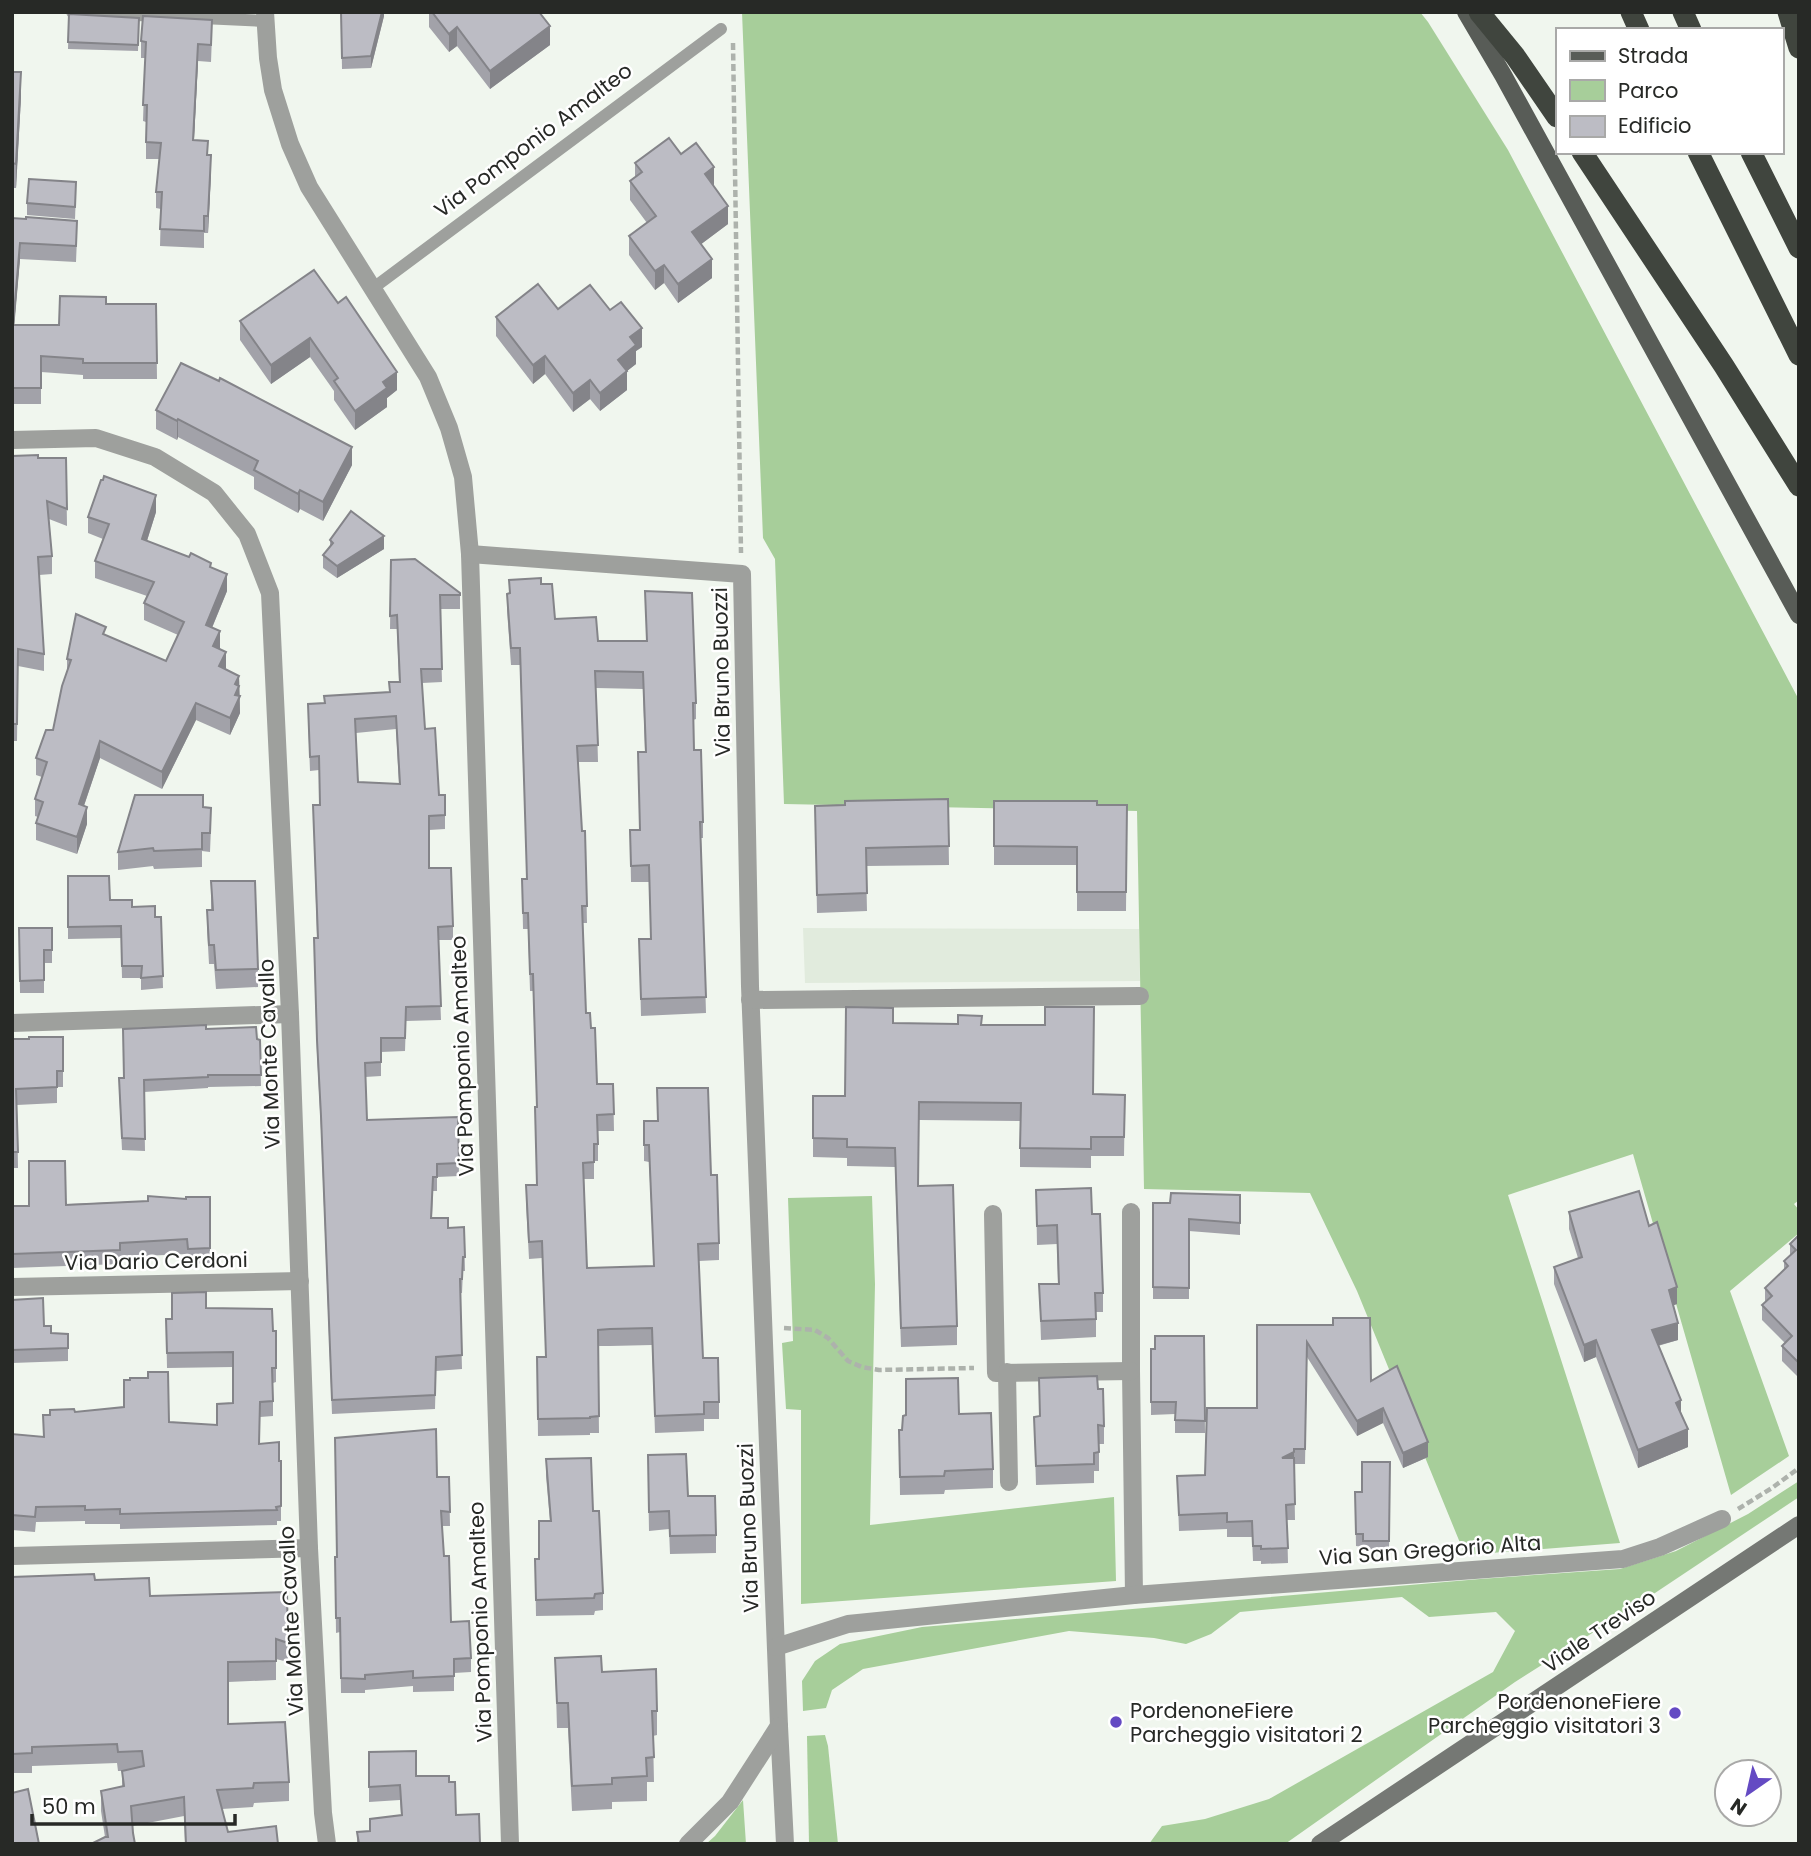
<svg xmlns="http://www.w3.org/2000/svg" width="1811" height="1856" font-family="Poppins,sans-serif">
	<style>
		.built { fill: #e1ebdd }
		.green { fill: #a7ce9a }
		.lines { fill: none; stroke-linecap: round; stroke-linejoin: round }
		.path { stroke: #adb2ac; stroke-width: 4.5; stroke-dasharray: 7 3.5; stroke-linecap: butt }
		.service { stroke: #9ea09d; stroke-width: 12 }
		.minor { stroke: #9ea09d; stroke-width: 18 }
		.secondary { stroke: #757874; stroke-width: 18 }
		.primary { stroke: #585c57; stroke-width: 18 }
		.motorway { stroke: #40453e; stroke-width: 21 }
		.wall { fill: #a2a2a9; fill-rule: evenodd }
		.shaded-wall { fill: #848489 }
		.building { fill: #bcbcc4; stroke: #848489; stroke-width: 2; fill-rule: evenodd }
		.poi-dot { fill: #644ac3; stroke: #fff; stroke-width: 2.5 }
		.labels { text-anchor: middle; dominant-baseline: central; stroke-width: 5; stroke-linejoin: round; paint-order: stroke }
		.street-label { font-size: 21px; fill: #272926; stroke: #fff }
		.poi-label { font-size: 21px; fill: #272926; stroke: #fff; text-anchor: end }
	</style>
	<rect width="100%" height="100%" fill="#f0f6ee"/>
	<path class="built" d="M803 928 1139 929 1140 981 805 983Z"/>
	<g class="green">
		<path d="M742 12H1420L1428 22 1508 150 1799 700V1200L1794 1204 1799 1210V1233L1730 1291 1789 1456 1731 1495 1633 1154 1508 1195 1620 1543 1465 1555 1357 1291 1310 1193 1144 1189 1137 811 784 804 775 559 763 538Z"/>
		<path d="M872 1196 875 1284 870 1525 1114 1497 1116 1581 801 1604V1410L786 1409 782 1343 793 1341 788 1198Z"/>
		<path d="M1799 1481V1497L1646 1599 1515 1682 1285 1844H1149L1162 1826 1205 1819 1269 1799 1493 1672 1515 1631 1496 1612 1429 1617 1402 1597 1240 1612 1211 1634 1186 1644 1154 1638 1069 1631 863 1669 832 1690 826 1708 803 1711 802 1681 815 1661 840 1644 922 1627 1480 1579 1620 1569 1676 1551 1748 1514Z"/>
		<path d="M825 1735 828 1746 838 1844H809L807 1736Z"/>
		<path d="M743 1800 746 1844H706L715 1836Z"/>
	</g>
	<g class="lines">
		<g class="path">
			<path d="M733 43 741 553"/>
			<path d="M784 1328 815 1330 828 1338 848 1361 862 1367 879 1370 974 1368"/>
			<path d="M1738 1509 1772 1488 1799 1468"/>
		</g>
		<g class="service">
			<path d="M72 12 266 21"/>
			<path d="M372 289 721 29"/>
		</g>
		<g class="minor">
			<path d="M265 12 268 58 273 90 290 144 309 187 428 377 449 428 463 477 470 554 510 1844"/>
			<path d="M12 440 96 438 155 457 214 493 247 534 270 593 290 1014 309 1548 323 1813 327 1844"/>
			<path d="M470 554 742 574 750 986 779 1726 785 1844"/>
			<path d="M750 1000 1140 996"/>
			<path d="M12 1023 290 1014"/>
			<path d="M1131 1212V1371L1134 1595"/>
			<path d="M993 1214 996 1373 1131 1371"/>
			<path d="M12 1287 300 1281"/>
			<path d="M1007 1372 1009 1482"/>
			<path d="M12 1556 309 1548"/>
			<path d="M776 1647 848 1624 1134 1595 1623 1559 1660 1547 1722 1519"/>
			<path d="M688 1844 730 1802 779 1726"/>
		</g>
		<path class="secondary" d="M1320 1844 1799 1525"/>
		<path class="primary" d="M1466 12 1503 75 1799 615"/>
		<g class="motorway">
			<path d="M1479 12 1515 56 1557 117"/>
			<path d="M1631 12 1639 30"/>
			<path d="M1683 12 1691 30"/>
			<path d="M1788 12 1799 48"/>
			<path d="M1582 152 1724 366 1799 486"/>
			<path d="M1698 152 1799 355"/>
			<path d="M1751 152 1799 248"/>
		</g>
	</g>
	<g class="wall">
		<path d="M341 12H384V16L371 68 342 69Z"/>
		<path d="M429 12H539L550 45 490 89 457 46 449 52 429 27Z"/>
		<path d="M69 14 139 18 138 51 68 49Z"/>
		<path d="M212 36 211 62 198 61 194 140 208 155 211 172 208 233H204V248L160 246 161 209 156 208V192L159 159H146V122L143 121 145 58H141V41Z"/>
		<path d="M12 72 21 97 16 188H12Z"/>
		<path d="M681 154 714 186 728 224 701 244 712 278 678 303 664 283 655 290 629 255V236L647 223 630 200V181L635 177V163Z"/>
		<path d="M76 194 75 219 27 215V203Z"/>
		<path d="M12 218 77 238 76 262 20 259 14 325H59L106 304H156L157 379H83V375L41 372V404H12Z"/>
		<path d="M314 270 397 390 387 398V407L355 430 334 400V391L310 357 271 384 240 340V321Z"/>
		<path d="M558 309 610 310 642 347 636 351V364L627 371V390L600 411 590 399 573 412 545 374 533 384 496 336V317Z"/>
		<path d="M156 410 352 465 323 521 300 509 298 513 254 489V477L178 437 177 440 156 429Z"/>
		<path d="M12 456 38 458H66L67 526 49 519 52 556V574L39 575 44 654V671L18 666 17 741H12Z"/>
		<path d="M156 512 147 541 211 568 227 591 212 628 220 648 226 669 239 676 240 713 230 735 196 720 162 789 100 758 84 806 87 824 77 854 36 840V823L38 817 35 816V799L42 777 36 775V758L53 730 67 672V659L106 636 166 661 178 635 144 620V603L147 596 95 578V561L103 539 88 533V517Z"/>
		<path d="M330 540 384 549 337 578 323 568V555L330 547Z"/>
		<path d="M391 560 460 593V609H440L442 682 422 683 425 729 439 795H445V829L429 830V868L453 926V940H438L441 1020 406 1021 405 1051 381 1052V1076L365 1077 367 1120 458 1117 459 1176 437 1177V1191H433L432 1218 448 1228 464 1227 465 1271H463L462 1293H460L462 1369 436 1371 435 1409 332 1414 321 1130 317 1054 314 952 317 938 313 805H319V770L310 771 308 718 389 692 399 682 397 629H390ZM396 729 399 784 358 782 356 733Z"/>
		<path d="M541 584 555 619 598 641 696 703V719L693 720 694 750 703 822V838H701L706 1013 641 1016 639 939H651L649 882H631L630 830H640L645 752 643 689 596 688 598 762H578L582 831H585L587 923H583L586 1013 597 1084H613L614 1131H598V1161H594V1179H584L587 1268 654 1266 649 1162 644 1161V1121L711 1175 719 1243V1260L699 1261 703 1358 719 1402V1419H704V1431L655 1433 652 1345 610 1346H598L599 1433H590V1435L538 1436 537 1357H546L542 1258 529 1259 526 1202V1185H536L537 1107 533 991H530L528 929H523L522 879H527L520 665H511L507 610V594Z"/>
		<path d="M948 799 949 865 866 866 867 911 817 913 815 806Z"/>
		<path d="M994 801 1127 805 1126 911H1077V865H994Z"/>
		<path d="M203 807 211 827 210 852 202 851V867L154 869 153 866 118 870V852Z"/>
		<path d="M68 876 110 900 132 907 155 917H161L163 988 141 990V978H122L121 938 68 939Z"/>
		<path d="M211 881 258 969V987L216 989 214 964H209L207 928V910H211Z"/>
		<path d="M19 928H52V963H44V993H20Z"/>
		<path d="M982 1025 1093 1094 1125 1095 1124 1156H1091V1168L1020 1167V1121L919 1120 918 1186 957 1326V1345L901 1347 895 1167 847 1166V1158L813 1157V1096H845Z"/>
		<path d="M206 1029 260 1040 261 1086 208 1087V1088L144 1092 145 1151 122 1150 119 1090 124 1078Z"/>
		<path d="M63 1037V1087H57V1103L17 1105 18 1168H12V1039Z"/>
		<path d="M1036 1190 1092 1214 1103 1293V1312H1096V1337L1041 1340 1039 1284H1058L1057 1244 1037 1245Z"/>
		<path d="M1240 1195V1235L1189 1231V1299H1153V1203H1170Z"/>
		<path d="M210 1197V1263L188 1264 187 1254 120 1257V1264L12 1268V1206L148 1201Z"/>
		<path d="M1569 1212 1649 1226 1677 1304 1673 1305 1678 1340 1658 1346 1681 1412 1688 1447 1638 1468 1596 1357 1584 1362 1554 1284V1267L1578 1258 1569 1229Z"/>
		<path d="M1799 1235V1378L1782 1361V1346L1785 1343 1762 1320V1305L1765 1303V1288L1784 1269V1261L1790 1256V1244Z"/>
		<path d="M12 1300 44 1326 51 1333 68 1334V1361L12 1363Z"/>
		<path d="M206 1308 276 1331V1382L273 1383V1416L260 1417 259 1444 281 1461V1521H277V1525L120 1529V1524H85V1521L36 1522 35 1532 12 1530V1434L43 1437 75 1412 169 1422 217 1425 233 1403V1367L167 1368 166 1319H172Z"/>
		<path d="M1257 1325H1333L1371 1381 1428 1457 1403 1468 1383 1423 1357 1436 1307 1357 1305 1464H1294L1295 1520H1287L1288 1563 1261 1564V1561H1253L1252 1537H1227V1529L1179 1531 1177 1476 1205 1475 1257 1408Z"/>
		<path d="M1204 1336 1205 1433H1175V1414L1151 1415V1349Z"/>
		<path d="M1039 1378 1098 1389 1104 1426V1444H1099V1471H1094V1483L1036 1485 1034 1417H1040Z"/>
		<path d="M959 1414 993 1469V1488L945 1490 944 1494 900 1495 899 1430Z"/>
		<path d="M546 1459 593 1511 603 1593V1610L595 1611 594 1615 536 1616 535 1559H539L550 1521 546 1476Z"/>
		<path d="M1390 1462 1389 1553 1363 1554V1547L1356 1546 1355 1492H1362Z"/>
		<path d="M648 1473 688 1496 716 1535V1553L670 1554 669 1529 649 1531Z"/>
		<path d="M437 1477H449L450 1526H442L444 1556 451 1622 471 1658V1672L454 1673V1691L413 1692V1686L365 1690V1693H341L340 1632 336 1633 335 1557H337Z"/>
		<path d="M12 1577 95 1580 150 1596 288 1643V1662L276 1659V1680L228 1682V1724L289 1782V1801L254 1803 253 1807 222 1809 228 1832 278 1844H185L184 1816 132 1826 133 1833 105 1837 101 1811V1791L122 1787V1771H118L117 1763 32 1766V1773H12Z"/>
		<path d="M555 1658 602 1672 657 1711V1735L653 1736 654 1782H647V1801L612 1802V1809L572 1811 568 1728H557Z"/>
		<path d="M369 1752 416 1776 449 1782 456 1815 480 1844H357V1832L370 1831 401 1815 400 1800 369 1802Z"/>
	</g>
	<g class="shaded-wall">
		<path d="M382 12H384V16L371 68V56Z"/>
		<path d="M550 26V45L490 89V71Z"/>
		<path d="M457 27V46L449 52V34Z"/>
		<path d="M198 44V61L193 157V140Z"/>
		<path d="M21 72V97L16 188V164Z"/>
		<path d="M211 155V172L208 233V216Z"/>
		<path d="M714 167V186L705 174Z"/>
		<path d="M728 206V224L692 251V232Z"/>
		<path d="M20 243V259L13 341V325Z"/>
		<path d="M712 259V278L678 303V284Z"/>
		<path d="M664 265V283L655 290V271Z"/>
		<path d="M642 328V347L636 351V364L618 378V360L630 337Z"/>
		<path d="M310 338V357L271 384V365Z"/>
		<path d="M545 356V374L533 384V365Z"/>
		<path d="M627 371V390L600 411V393Z"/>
		<path d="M397 372V390L387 398V407L355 430V411L383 382Z"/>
		<path d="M590 380V399L573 412V393Z"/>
		<path d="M178 419V437L177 440V421Z"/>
		<path d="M352 447V465L323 521V502Z"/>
		<path d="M300 490V509L298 513V494Z"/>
		<path d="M156 495V512L142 556V539Z"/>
		<path d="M384 536V549L337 578V566Z"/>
		<path d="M227 574V591L206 642V625Z"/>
		<path d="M220 631V648L213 663V646Z"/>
		<path d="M226 652V669L219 666Z"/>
		<path d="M239 676 240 713 230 735V718L235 684Z"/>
		<path d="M196 703V720L162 789V772Z"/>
		<path d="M100 741V758L79 820V804Z"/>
		<path d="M87 807V824L77 854V837Z"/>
		<path d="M1677 1287V1304L1669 1307V1290Z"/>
		<path d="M1678 1323V1340L1652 1347V1330Z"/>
		<path d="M1596 1340V1357L1584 1362V1345Z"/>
		<path d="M1681 1400V1417L1676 1403Z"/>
		<path d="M1383 1408V1423L1357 1436V1421Z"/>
		<path d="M1688 1429V1447L1638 1468V1450Z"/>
		<path d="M1428 1442V1457L1403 1468V1453Z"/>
		<path d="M1294 1452V1467L1282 1458Z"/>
	</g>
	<g class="building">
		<path d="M341 12H382L371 56 342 58Z"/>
		<path d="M432 12H539L550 26 490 71 457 27 449 34Z"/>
		<path d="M69 14 139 18 138 45 68 42Z"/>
		<path d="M143 16 212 20 211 45 198 44 193 140 208 141 207 155H211L208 216H204V231L160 229 162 192H156L161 143 146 142 147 105H143L146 42 141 41Z"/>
		<path d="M12 72H21L16 164 12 163Z"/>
		<path d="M669 138 681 154 696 143 714 167 705 174 728 206 692 232 712 259 678 284 664 265 655 271 629 236 656 216 630 181 642 172 635 163Z"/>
		<path d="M29 179 76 182 75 207 27 203Z"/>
		<path d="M26 217 77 221 76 246 20 243 13 325H59L60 296 106 297V304H156L157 363H83V359L41 356V388H12V218L26 219Z"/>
		<path d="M314 270 338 303 346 297 397 372 383 382 387 388 355 411 334 381 338 378 310 338 271 365 240 321Z"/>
		<path d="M538 284 558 309 590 285 610 310 621 302 642 328 630 337 636 345 618 360 627 371 600 393 590 380 573 393 545 356 533 365 496 317Z"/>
		<path d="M181 363 219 381 220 378 352 447 323 502 300 490 298 494 254 470 258 461 178 419 177 421 156 410Z"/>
		<path d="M38 455V458H66L67 509 47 501 52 556 38 557 44 654 18 649 17 724H12V456Z"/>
		<path d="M104 476 156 495 142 539 189 557 191 553 211 563 210 567 227 574 206 625 220 631 213 646 226 652 219 666 239 676 235 684 239 686 235 695 240 696 230 718 196 703 162 772 100 741 79 804 87 807 77 837 36 823 43 802 35 799 47 762 36 758 46 730H53L62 686 71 660 67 659 76 614 106 627 103 634 166 661 184 622 144 603 154 582 95 561 109 524 88 517 101 480H103Z"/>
		<path d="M351 511 384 536 337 566 323 555 333 543 330 540Z"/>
		<path d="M415 559 460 593V595H440L442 669H421L425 729 435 728 439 795H445V815L429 816V868H451L453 926 438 927 441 1006 406 1007 405 1038H381V1062L365 1063 367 1120 458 1117 459 1163 437 1164V1177H433L431 1218H448V1228L464 1227 465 1257H463L462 1279H460L462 1355 436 1357 435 1395 332 1400 321 1116 317 1040 314 938H318L313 805H320L319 756 310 757 308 704 325 703 324 696 390 692 389 682H400L397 615 390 616 391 560ZM396 716 400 784 358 782 355 719Z"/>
		<path d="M541 578V584H552L555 619 596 617 598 641H647L645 591 692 593 696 703H693L694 750H701L703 822H700L706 997 641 999 639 939H651L649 865 631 866 630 830H640L638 752H646L643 672 595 671 598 745 577 746 582 831H585L587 906H582L586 1013H590L591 1028H595L597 1084H613L614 1114 597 1115 598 1144H594V1162L583 1163 587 1268 654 1266 649 1145H644V1121H658L657 1088H708L711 1175H717L719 1243 698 1244 703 1358H718L719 1402H704V1414L655 1416 652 1328 610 1329 598 1330 599 1416 590 1417V1418L538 1419 537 1357H546L542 1241 529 1242 526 1185H537L535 1107H537L533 974H530L528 913H523L522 879H527L520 648H511L507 594 510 593 509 580Z"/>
		<path d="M135 795H203V807L211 808 210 833H202V849L154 851 153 848 118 852Z"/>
		<path d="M948 799 949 846 866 848 867 893 817 895 815 806 845 805V801Z"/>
		<path d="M994 801H1097V805H1127L1126 892H1077V847L994 846Z"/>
		<path d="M68 876H109L110 900H132V907L155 906V917H161L163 976 141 978 142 966H122L121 926 68 927Z"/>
		<path d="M211 881H255L258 969 216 970 214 945H209L207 910H213Z"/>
		<path d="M19 928H52V950H44V980L20 981Z"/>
		<path d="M846 1007 893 1008V1023L958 1024V1015L982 1016 981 1025H1045V1007H1094L1093 1094 1125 1095 1124 1137H1091V1149L1020 1148 1021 1103 919 1102 918 1186 953 1185 957 1326 901 1328 895 1148 847 1147V1139L813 1138V1096H845Z"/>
		<path d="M206 1025V1029L256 1027 257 1039 260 1040 261 1075H208V1077L144 1080 145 1139 122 1138 119 1078H124L123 1029Z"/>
		<path d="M29 1037H63V1071H57V1087L16 1089 18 1152H12V1039H29Z"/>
		<path d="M29 1161H65L66 1205 148 1201V1196L186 1199V1197H210V1248L188 1249 187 1239 120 1243V1250L12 1254V1206H29Z"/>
		<path d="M1091 1188 1092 1214H1100L1103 1293H1095L1096 1319 1041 1321 1039 1284H1059L1057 1225 1037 1226 1036 1190Z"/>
		<path d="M1639 1191 1649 1226 1657 1222 1677 1287 1669 1290 1678 1323 1652 1330 1681 1400 1676 1403 1688 1429 1638 1450 1596 1340 1584 1345 1554 1267 1582 1257 1569 1212Z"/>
		<path d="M1171 1193 1240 1195V1223L1189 1219V1288L1153 1287V1203H1170Z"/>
		<path d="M1799 1235V1363L1782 1346 1792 1336 1762 1305 1772 1296 1765 1288 1788 1266 1784 1261 1796 1250 1790 1244Z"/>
		<path d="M206 1292V1308L272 1309 273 1331H276V1368H272L273 1401 260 1402 259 1444 279 1442V1461H281V1506L276 1507 277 1510 120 1514V1509L85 1510V1506L36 1507 35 1517 12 1515V1434L44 1437 43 1415H50V1410L74 1409 75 1412 124 1407V1380H130V1378H148V1372H168L169 1422 217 1425V1404L233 1403V1352L167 1353 166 1319H172V1293Z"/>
		<path d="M43 1298 44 1326H51V1333L68 1334V1348L12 1350V1300Z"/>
		<path d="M1333 1318H1370L1371 1381 1397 1366 1428 1442 1403 1453 1383 1408 1357 1421 1307 1342 1305 1449H1294V1452L1282 1458H1294L1295 1504 1286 1505 1288 1548 1261 1549V1546H1253L1252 1521 1227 1522V1513L1179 1515 1177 1476 1205 1475 1207 1408H1257V1325H1333Z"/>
		<path d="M1155 1336H1204L1205 1421 1175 1420 1176 1402H1151V1349H1155Z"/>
		<path d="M1097 1376 1098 1389H1103L1104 1426 1098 1425 1099 1452 1094 1453V1464L1036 1466 1034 1417 1040 1416 1039 1378Z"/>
		<path d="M958 1378 959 1414 991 1413 993 1469 945 1471 944 1476 900 1477 899 1430H902L903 1416 906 1415V1379Z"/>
		<path d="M436 1429 437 1477H449L450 1512 441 1511 444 1556H449L451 1622 469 1621 471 1658 454 1659V1676L413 1678V1671L365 1675V1679L341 1678 340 1618H336L335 1557H337L335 1438Z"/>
		<path d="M686 1454 688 1496H715L716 1535 670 1536 669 1511 649 1512 648 1455Z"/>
		<path d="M591 1458 593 1511H599L603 1593 595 1594 594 1598 536 1600 535 1559H539V1521H551L546 1459Z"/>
		<path d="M1362 1462H1390L1389 1541H1363V1534H1356L1355 1492H1362Z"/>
		<path d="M94 1574 95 1580 149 1578 150 1596 287 1592 288 1643 276 1639V1661L228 1662V1724L285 1722 289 1782 254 1783 253 1788 217 1790 228 1832 276 1826 278 1844H186L184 1797 131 1806 133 1833 135 1844H91L105 1837H108L101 1791 124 1786 122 1771 144 1766 142 1751 118 1752 117 1744 32 1747V1753L12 1754V1577Z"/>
		<path d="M601 1656 602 1672 656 1669 657 1711H652L654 1757 646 1758 647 1776 612 1778V1784L572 1786 568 1703H557L555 1658Z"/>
		<path d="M416 1751V1776H449V1782H455L456 1815 479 1814 480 1844H359L357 1832 370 1831V1819L402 1815 400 1785 369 1787V1752Z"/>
		<path d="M28 1789 39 1844H12V1793Z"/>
	</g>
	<g class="poi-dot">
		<circle cx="1675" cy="1713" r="7"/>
		<circle cx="1116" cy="1722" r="7"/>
	</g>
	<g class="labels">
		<g class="street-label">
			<text transform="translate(533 140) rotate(-37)">Via Pomponio Amalteo</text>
			<text transform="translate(721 672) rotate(-91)">Via Bruno Buozzi</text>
			<text transform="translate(269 1054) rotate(-92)">Via Monte Cavallo</text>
			<text transform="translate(462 1056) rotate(-92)">Via Pomponio Amalteo</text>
			<text transform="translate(156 1261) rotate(-1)">Via Dario Cerdoni</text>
			<text transform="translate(748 1528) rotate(-92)">Via Bruno Buozzi</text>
			<text transform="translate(1430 1550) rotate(-4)">Via San Gregorio Alta</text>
			<text transform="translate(291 1621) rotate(-93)">Via Monte Cavallo</text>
			<text transform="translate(480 1622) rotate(-92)">Via Pomponio Amalteo</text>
			<text transform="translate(1599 1631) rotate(-34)">Viale Treviso</text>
		</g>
		<g class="poi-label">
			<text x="1661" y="1701">PordenoneFiere<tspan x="1661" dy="24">Parcheggio visitatori 3</tspan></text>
			<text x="1130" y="1710" text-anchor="start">PordenoneFiere<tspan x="1130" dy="24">Parcheggio visitatori 2</tspan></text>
		</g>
	</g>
	<rect width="1811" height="1856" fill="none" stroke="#272926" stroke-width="28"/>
	<rect x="1556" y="28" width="228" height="126" fill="#ffffff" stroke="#a9a9a8" stroke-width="2"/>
	<rect x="1570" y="51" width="35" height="10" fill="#585c57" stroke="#a9a9a8" stroke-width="2"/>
	<text x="1618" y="63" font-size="21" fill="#272926">Strada</text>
	<rect x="1570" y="80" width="35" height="21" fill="#a7ce9a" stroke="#a9a9a8" stroke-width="2"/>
	<text x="1618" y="98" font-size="21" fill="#272926">Parco</text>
	<rect x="1570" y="116" width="35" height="21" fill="#bcbcc4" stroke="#a9a9a8" stroke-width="2"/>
	<text x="1618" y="133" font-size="21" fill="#272926">Edificio</text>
	<g transform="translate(1748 1793) rotate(214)"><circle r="33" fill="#ffffff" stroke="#a9a9a8" stroke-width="2"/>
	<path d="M0-5L12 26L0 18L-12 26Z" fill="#644ac3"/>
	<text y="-10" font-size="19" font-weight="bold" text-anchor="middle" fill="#272926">N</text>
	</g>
	<path d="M32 1814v10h203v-10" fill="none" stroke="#272926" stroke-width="3.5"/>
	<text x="42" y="1814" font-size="21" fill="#272926" stroke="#ffffff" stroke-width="5" paint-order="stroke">50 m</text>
</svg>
